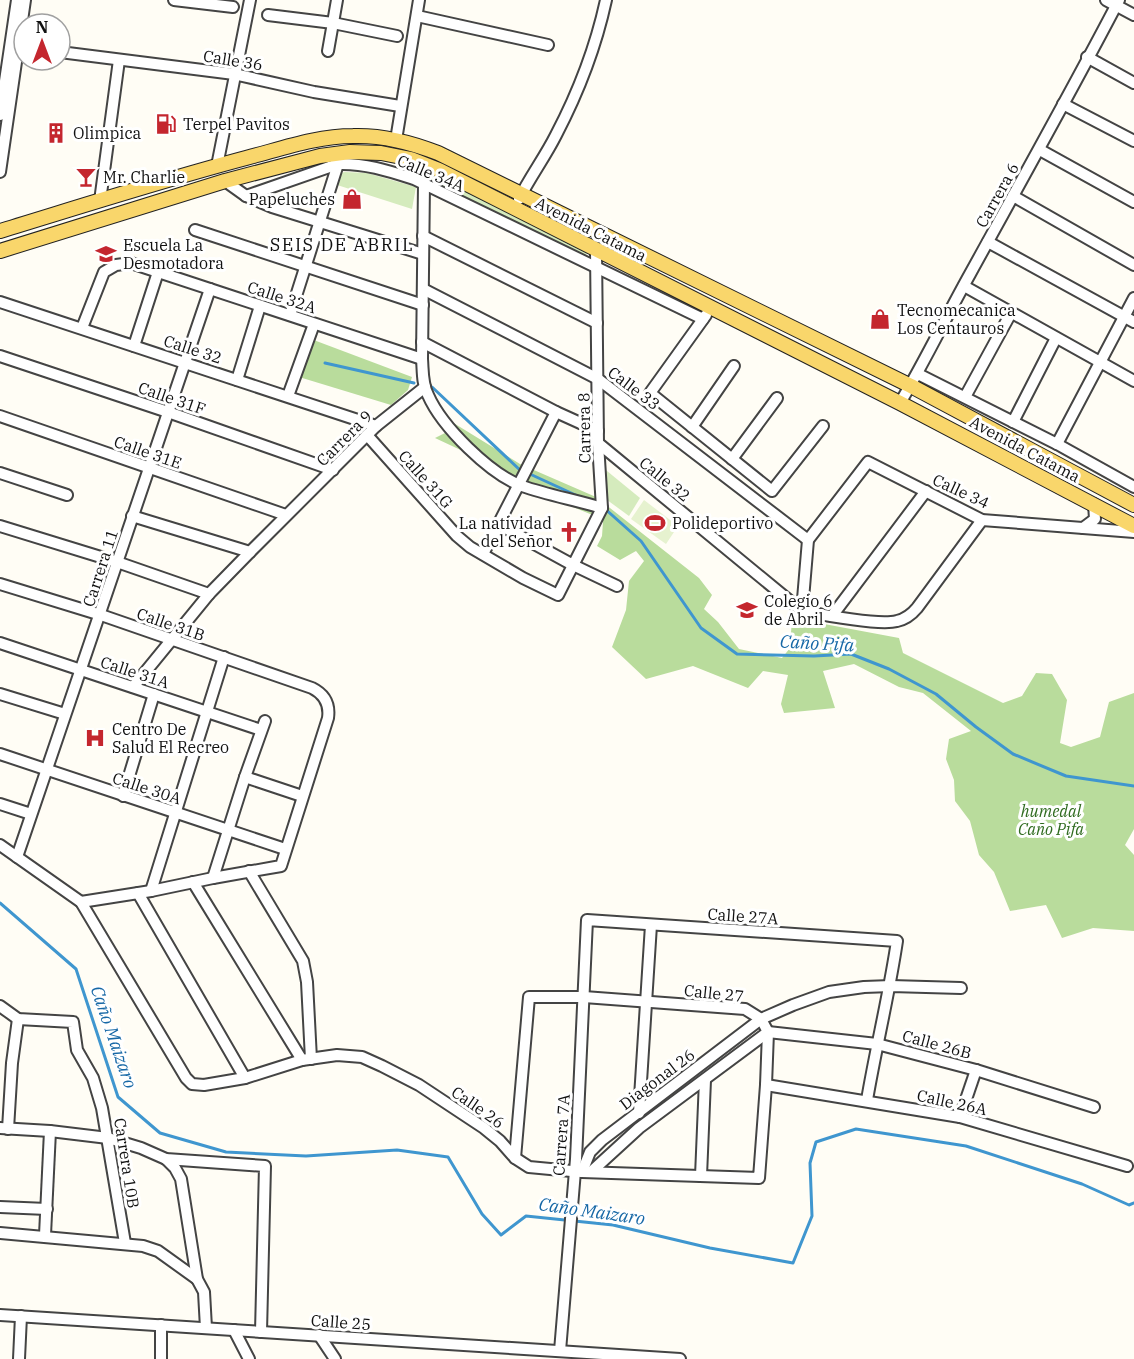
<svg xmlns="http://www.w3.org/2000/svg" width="1134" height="1359" font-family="'IBM Plex Serif',serif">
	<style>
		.green { fill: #d5ebbd }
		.forest { fill: #b9dc9c }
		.pitch { fill: #e6f2cf }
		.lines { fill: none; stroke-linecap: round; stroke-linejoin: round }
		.stream { stroke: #3f96cf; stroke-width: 3 }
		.minor-casing { stroke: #444; stroke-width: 14 }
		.major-casing { stroke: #222; stroke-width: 16 }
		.minor { stroke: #fff; stroke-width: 10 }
		.major { stroke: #f9d66b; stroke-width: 14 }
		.labels { text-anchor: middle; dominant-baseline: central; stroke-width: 6; stroke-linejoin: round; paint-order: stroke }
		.street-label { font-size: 16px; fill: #111; stroke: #fff }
		.poi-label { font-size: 16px; fill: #111; stroke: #fff; text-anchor: start }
		.park-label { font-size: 16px; font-style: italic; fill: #2f6b1f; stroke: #fff }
		.neighbourhood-label { font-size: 18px; letter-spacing: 1.5px; fill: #111; stroke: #fff }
		.water-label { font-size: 18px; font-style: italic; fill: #1768a6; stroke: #fff }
	</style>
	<rect width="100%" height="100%" fill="#fffdf5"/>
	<g class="green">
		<path d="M345 172 367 173 416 187 412 209 334 184 336 174Z"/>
		<path d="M432 172 588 251 584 260 430 184Z"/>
		<path d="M596 462 640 498 629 516 599 494Z"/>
	</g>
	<g class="forest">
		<path d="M311 339 412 377 408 390 391 405 299 377Z"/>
		<path d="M447 419 520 464 596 497 699 578 712 595 704 609 718 622 739 649 782 658 790 648 792 618 899 638 903 653 1003 703 1022 696 1036 673 1052 674 1067 700 1060 743 1071 747 1100 737 1109 702 1134 693V829L1125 845 1134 855V931L1093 928 1062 938 1046 905 1010 911 994 872 979 855 970 821 955 801 954 780 946 759 949 739 971 731 923 693 899 687 854 664 823 671 835 708 784 713 781 704 788 675 763 671 748 688 693 666 646 679 612 647 626 610 629 581 644 561 636 551 620 560 597 546 602 536 603 522 595 516 494 475 467 453 435 438 451 430Z"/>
	</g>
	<path class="pitch" d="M644 500 678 526 666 544 631 519Z"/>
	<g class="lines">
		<g class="stream">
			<path d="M325 363 414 383"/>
			<path d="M432 387 521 471"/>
			<path d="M532 475 582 498"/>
			<path d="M604 508 641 541 701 628 737 654 814 656 851 654 889 669 936 694 976 727 1013 754 1066 776 1134 786"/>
			<path d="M0 903 76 969 118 1097 160 1133 226 1152 306 1156 397 1150 448 1157 482 1214 501 1235 526 1216 613 1225 710 1248 793 1263 812 1216 810 1163 816 1142 856 1129 966 1146 1082 1184 1129 1205 1134 1203"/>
		</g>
		<g class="minor-casing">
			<g id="minor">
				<path d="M174 0 233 7"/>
				<path d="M1106 0 1134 15"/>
				<path d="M268 15 333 23 397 36"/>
				<path d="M417 16 548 45"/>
				<path d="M328 51 337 0"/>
				<path d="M60 52 234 74 314 92 400 106"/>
				<path d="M1087 57 1134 83"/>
				<path d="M1063 104 1134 141"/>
				<path d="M0 115 17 0"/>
				<path d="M396 140 419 0"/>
				<path d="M1040 150 1134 202"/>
				<path d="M411 159 421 171 424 184 422 359C423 371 422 384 428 395 442 427 490 474 522 486 548 495 576 500 602 508"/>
				<path d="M217 166 250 0"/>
				<path d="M0 172 25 0"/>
				<path d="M225 181 246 196 272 207 423 254"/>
				<path d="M246 196 338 164C365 163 389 171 414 179L703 319"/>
				<path d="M1013 196 1134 265"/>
				<path d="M519 199C530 177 545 157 556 135 578 93 596 46 606 0"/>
				<path d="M100 201 119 60"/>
				<path d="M195 230 423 305"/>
				<path d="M423 236 597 323"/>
				<path d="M988 242 1134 322"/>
				<path d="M964 286 1134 381"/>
				<path d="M423 289 598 379 808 540"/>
				<path d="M0 302 376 426"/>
				<path d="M290 315 338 164"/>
				<path d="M706 315 650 393 772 491 823 426"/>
				<path d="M82 328 104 272 116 265 131 263 422 359"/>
				<path d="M422 342 556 412 598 431"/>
				<path d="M134 346 158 272"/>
				<path d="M0 356 168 412 333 470"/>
				<path d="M918 374 1057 444 1134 487"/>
				<path d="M237 380 260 306"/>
				<path d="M288 396 314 324"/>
				<path d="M965 397 1011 313"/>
				<path d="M900 403C925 361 946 317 970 274 1020 183 1071 92 1119 0"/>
				<path d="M0 416 286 515"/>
				<path d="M1013 422 1056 338"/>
				<path d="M692 427 734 366"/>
				<path d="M367 435 457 536 470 547 523 578 558 595 602 508 598 443 596 250"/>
				<path d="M598 443 802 611C823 615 879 626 897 621 906 619 912 614 917 608L982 520"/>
				<path d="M1057 444 1134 298"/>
				<path d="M732 459 777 398"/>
				<path d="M0 473 67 495"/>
				<path d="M132 516 250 552"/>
				<path d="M498 524 573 565 617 586"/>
				<path d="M0 526 117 562 209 594"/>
				<path d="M1083 528 1095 519 1094 504"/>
				<path d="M483 554 556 412"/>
				<path d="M0 584 101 615 312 688C324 694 330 704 328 718L281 866 213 878 151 891 81 902"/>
				<path d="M802 611 808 540 868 462 982 520 1134 532"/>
				<path d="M832 616 926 491"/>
				<path d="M0 643 261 730"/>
				<path d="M133 687 209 594 250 552 376 426 425 387"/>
				<path d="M0 694 65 714"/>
				<path d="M0 754 285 849"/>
				<path d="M245 777 302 796"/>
				<path d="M123 796 154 694"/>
				<path d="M0 804 31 814"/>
				<path d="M0 845 81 902 186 1078 192 1084 204 1085 245 1078 302 1060 337 1055 362 1057 382 1066 419 1085 484 1128 500 1141 515 1158 529 1167 582 1172 759 1178 766 1085 768 1032 761 1019"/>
				<path d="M17 857 210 289"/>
				<path d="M249 871 303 961 307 982 311 1059"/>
				<path d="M213 878 245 777 265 721"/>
				<path d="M193 882 302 1060"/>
				<path d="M151 891 224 657"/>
				<path d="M138 893 245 1078"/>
				<path d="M0 1006 18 1019 73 1022 77 1050 93 1078 102 1108 125 1243"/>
				<path d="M766 1085 960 1117 1127 1166"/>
				<path d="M639 1113 651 925"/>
				<path d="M960 1117 976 1070"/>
				<path d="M0 1128 50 1131 108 1138 141 1148 166 1159 265 1166 261 1332"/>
				<path d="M8 1129 12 1063 18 1019"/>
				<path d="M515 1158 529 997H584L745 1009 761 1019"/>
				<path d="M166 1159 175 1168 181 1179 197 1279 204 1292 206 1328"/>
				<path d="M592 1171 639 1128 768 1032 877 1044 976 1070 1094 1107"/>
				<path d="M582 1172 590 1152 602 1140 761 1019 793 1005 829 992 864 987 891 986 961 988"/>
				<path d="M701 1176 705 1080"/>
				<path d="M0 1207 47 1209"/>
				<path d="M0 1233 143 1246 158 1251 197 1279"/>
				<path d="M45 1235 50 1131"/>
				<path d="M0 1315 680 1359"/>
				<path d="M161 1325V1359"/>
				<path d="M234 1330 249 1359"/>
				<path d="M319 1335 335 1359"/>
				<path d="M560 1351 576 1159 587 920 897 941C889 995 876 1047 867 1100"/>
				<path d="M19 1359 21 1316"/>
			</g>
		</g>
		<g class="major-casing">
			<g id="major">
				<path d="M0 231C82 206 163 180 246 158 281 149 317 136 353 136 383 135 410 142 438 153L911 386 1134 505"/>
				<path d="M0 251 225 181 320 156 350 152 381 153 411 159 439 170 900 403 1134 526"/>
			</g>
		</g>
		<use href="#minor" class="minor"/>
		<use href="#major" class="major"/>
	</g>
	<defs>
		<g id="fuel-bare" transform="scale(1.62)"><path d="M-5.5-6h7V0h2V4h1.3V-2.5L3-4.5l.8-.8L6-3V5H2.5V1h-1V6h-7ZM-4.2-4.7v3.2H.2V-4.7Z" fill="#c4262e" stroke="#fff" stroke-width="2.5" paint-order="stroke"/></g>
		<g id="building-bare" transform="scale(1.62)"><path d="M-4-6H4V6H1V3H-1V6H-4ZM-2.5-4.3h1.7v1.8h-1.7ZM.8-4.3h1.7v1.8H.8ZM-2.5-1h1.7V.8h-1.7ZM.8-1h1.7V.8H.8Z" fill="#c4262e" stroke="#fff" stroke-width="2.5" paint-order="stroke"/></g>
		<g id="bar-bare" transform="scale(1.62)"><path d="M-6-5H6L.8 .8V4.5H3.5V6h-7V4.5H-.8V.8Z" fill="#c4262e" stroke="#fff" stroke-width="2.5" paint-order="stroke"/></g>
		<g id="shop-bare" transform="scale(1.62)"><path d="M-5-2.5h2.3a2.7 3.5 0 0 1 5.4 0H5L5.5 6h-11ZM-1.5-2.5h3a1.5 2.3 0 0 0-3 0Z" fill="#c4262e" stroke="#fff" stroke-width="2.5" paint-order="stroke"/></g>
		<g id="school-bare" transform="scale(1.62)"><path d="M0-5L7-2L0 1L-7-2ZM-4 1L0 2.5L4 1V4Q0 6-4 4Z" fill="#c4262e" stroke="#fff" stroke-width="2.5" paint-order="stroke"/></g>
		<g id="stadium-bare" transform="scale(1.62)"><path d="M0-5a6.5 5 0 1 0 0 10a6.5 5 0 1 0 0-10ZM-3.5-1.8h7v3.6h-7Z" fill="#c4262e" stroke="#fff" stroke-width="2.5" paint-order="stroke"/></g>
		<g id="church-bare" transform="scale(1.62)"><path d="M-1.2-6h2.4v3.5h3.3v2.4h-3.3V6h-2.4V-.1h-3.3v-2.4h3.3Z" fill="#c4262e" stroke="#fff" stroke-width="2.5" paint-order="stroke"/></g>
		<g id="hospital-bare" transform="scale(1.62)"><path d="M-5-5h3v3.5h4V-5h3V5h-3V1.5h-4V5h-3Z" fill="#c4262e" stroke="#fff" stroke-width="2.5" paint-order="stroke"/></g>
	</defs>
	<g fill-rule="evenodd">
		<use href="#fuel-bare" x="166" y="124"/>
		<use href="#building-bare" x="56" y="133"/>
		<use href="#bar-bare" x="86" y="177"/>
		<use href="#shop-bare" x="352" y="199"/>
		<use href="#school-bare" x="106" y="254"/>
		<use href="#shop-bare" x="880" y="319"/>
		<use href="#stadium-bare" x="655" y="523"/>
		<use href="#church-bare" x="569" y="532"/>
		<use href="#school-bare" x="747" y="610"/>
		<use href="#hospital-bare" x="95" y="738"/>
	</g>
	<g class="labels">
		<g class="street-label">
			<text transform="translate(233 60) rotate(9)">Calle 36</text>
			<text transform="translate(431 173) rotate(23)">Calle 34A</text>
			<text transform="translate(997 195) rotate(-61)">Carrera 6</text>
			<text transform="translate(591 229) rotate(27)">Avenida Catama</text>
			<text transform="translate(282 297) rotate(18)">Calle 32A</text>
			<text transform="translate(193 349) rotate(18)">Calle 32</text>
			<text transform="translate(634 388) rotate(37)">Calle 33</text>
			<text transform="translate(172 398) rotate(19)">Calle 31F</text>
			<text transform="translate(584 428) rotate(-91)">Carrera 8</text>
			<text transform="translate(344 438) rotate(-45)">Carrera 9</text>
			<text transform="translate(1025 449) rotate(28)">Avenida Catama</text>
			<text transform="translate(148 452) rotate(19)">Calle 31E</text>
			<text transform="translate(426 479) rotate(48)">Calle 31G</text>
			<text transform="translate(665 479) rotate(39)">Calle 32</text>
			<text transform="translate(961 491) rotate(25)">Calle 34</text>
			<text transform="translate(100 568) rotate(-72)">Carrera 11</text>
			<text transform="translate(171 624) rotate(19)">Calle 31B</text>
			<text transform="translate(135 672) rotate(18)">Calle 31A</text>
			<text transform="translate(147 788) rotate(18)">Calle 30A</text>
			<text transform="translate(743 916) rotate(4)">Calle 27A</text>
			<text transform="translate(714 993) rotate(6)">Calle 27</text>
			<text transform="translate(937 1044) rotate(15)">Calle 26B</text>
			<text transform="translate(657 1079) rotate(-37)">Diagonal 26</text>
			<text transform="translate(952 1102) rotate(12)">Calle 26A</text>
			<text transform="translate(478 1107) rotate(35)">Calle 26</text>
			<text transform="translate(561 1135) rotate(-86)">Carrera 7A</text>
			<text transform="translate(127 1163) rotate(81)">Carrera 10B</text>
			<text transform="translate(341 1322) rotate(4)">Calle 25</text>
		</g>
		<g class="poi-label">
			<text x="183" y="124">Terpel Pavitos</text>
			<text x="73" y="133">Olimpica</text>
			<text x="103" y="177">Mr. Charlie</text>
			<text x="335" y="199" text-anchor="end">Papeluches</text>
			<text x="123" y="245">Escuela La<tspan x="123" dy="18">Desmotadora</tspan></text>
			<text x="897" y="310">Tecnomecanica<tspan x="897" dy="18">Los Centauros</tspan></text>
			<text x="552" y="523" text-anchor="end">La natividad<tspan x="552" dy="18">del Señor</tspan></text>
			<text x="672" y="523">Polideportivo</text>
			<text x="764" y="601">Colegio 6<tspan x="764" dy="18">de Abril</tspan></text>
			<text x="112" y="729">Centro De<tspan x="112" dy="18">Salud El Recreo</tspan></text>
		</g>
		<g class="park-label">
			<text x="1051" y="811">humedal<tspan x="1051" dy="18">Caño Pifa</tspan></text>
		</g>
		<g class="neighbourhood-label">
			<text x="342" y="244">SEIS DE ABRIL</text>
		</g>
		<g class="water-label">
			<text transform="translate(817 643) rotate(3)">Caño Pifa</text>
			<text transform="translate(114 1037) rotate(71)">Caño Maizaro</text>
			<text transform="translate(592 1211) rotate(8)">Caño Maizaro</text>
		</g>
	</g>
	<g transform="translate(42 42)"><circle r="28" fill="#ffffff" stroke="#a0a0a0" stroke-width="1.5"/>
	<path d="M0-4.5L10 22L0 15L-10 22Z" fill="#c4262e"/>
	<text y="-9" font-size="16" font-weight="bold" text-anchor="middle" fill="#111111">N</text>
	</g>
</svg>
